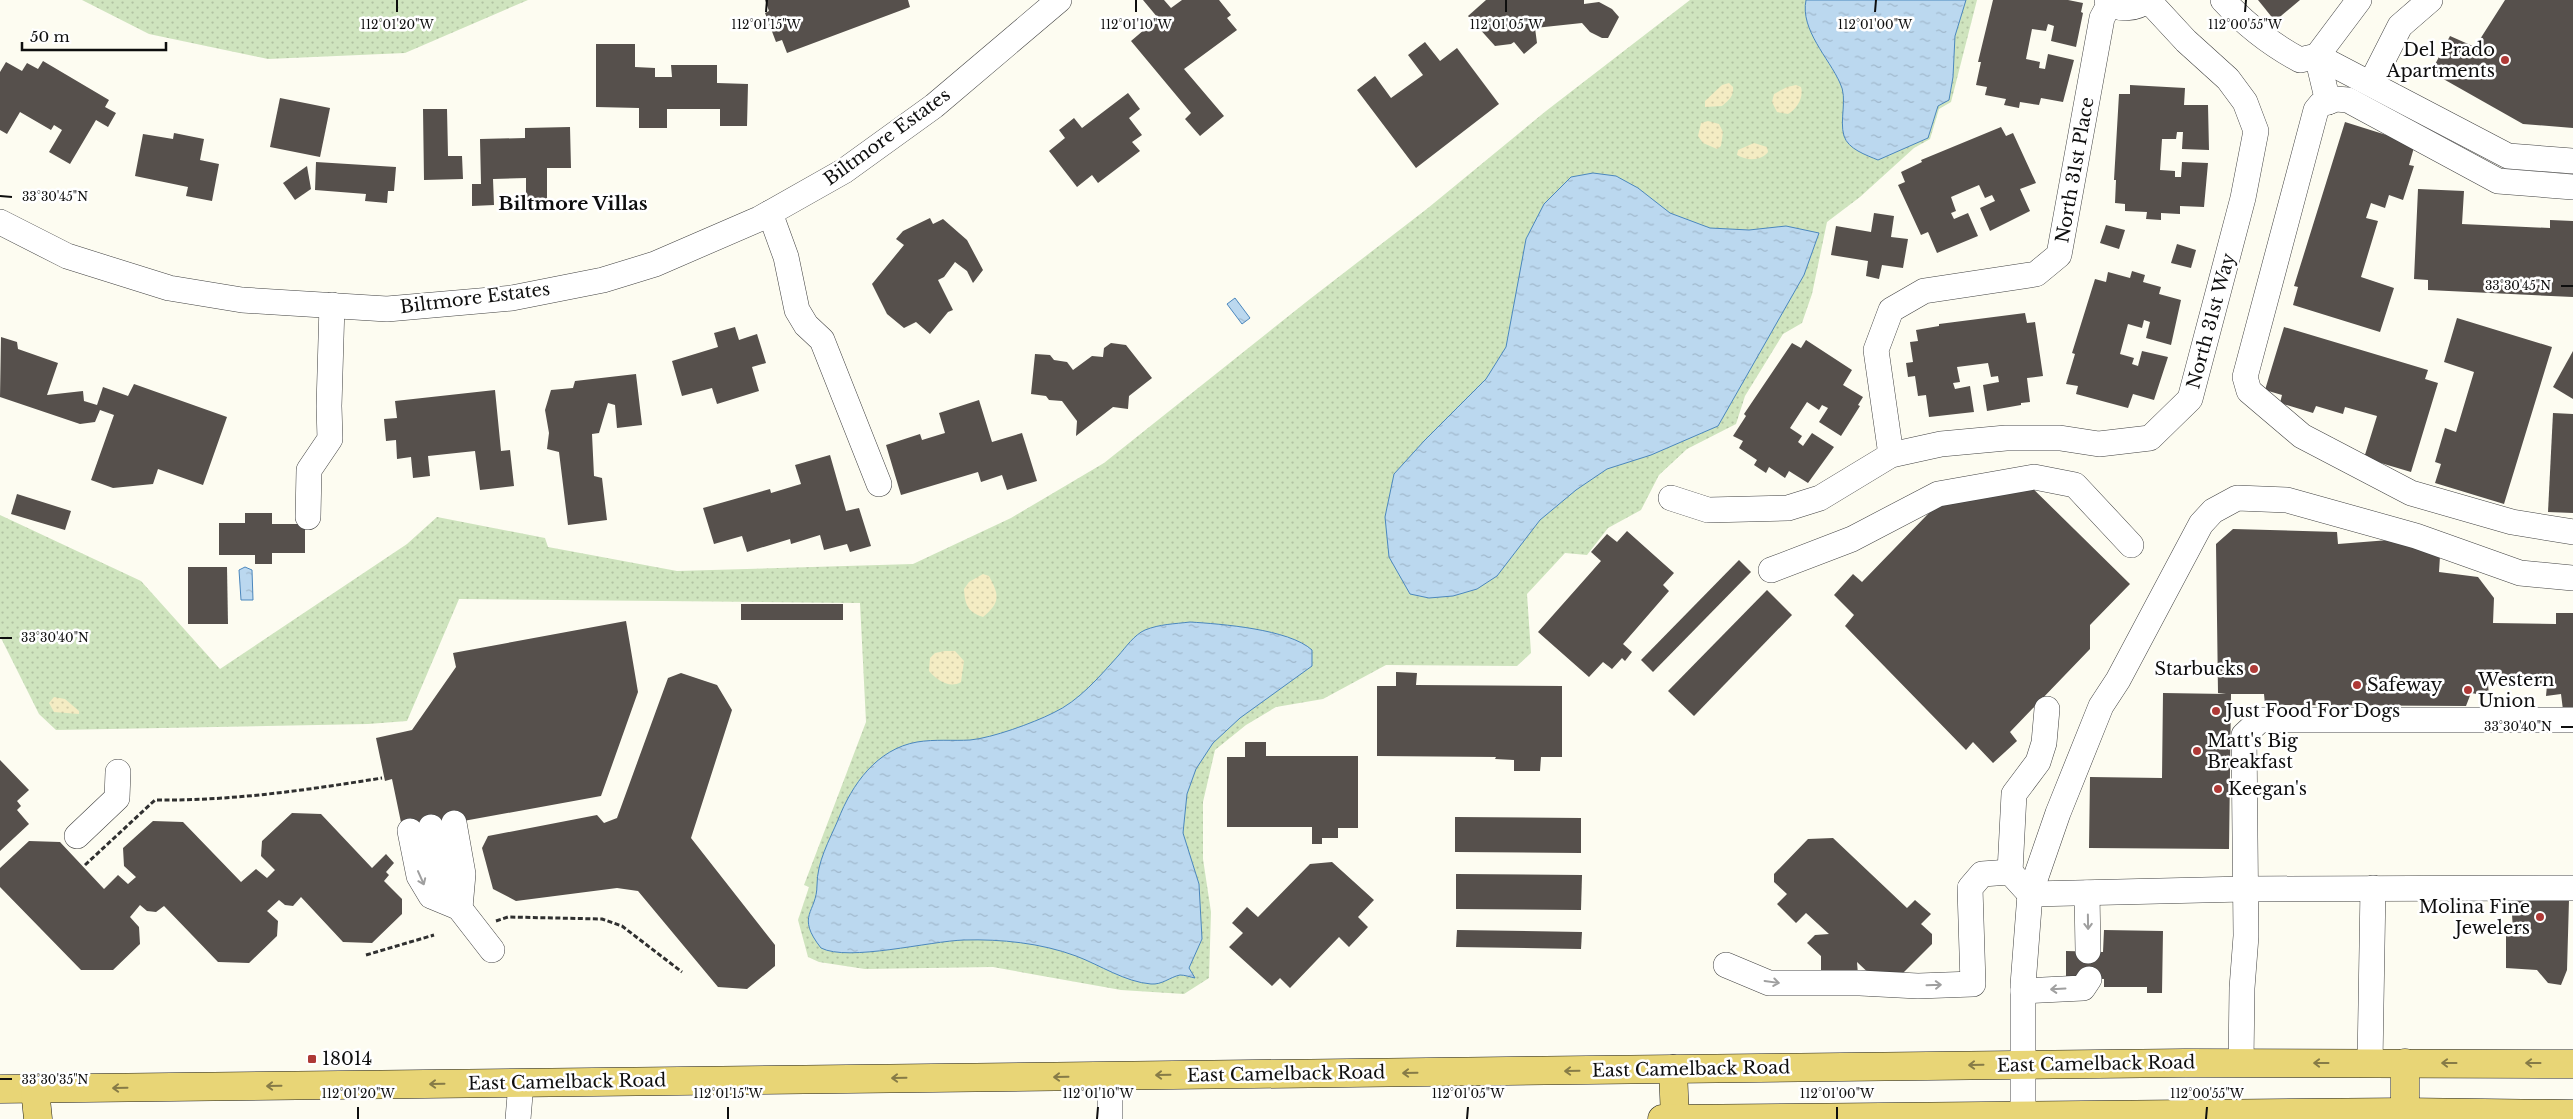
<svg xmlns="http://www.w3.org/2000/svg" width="2573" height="1119" font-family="'Libre Baskerville',serif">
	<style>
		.grass { fill: url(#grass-dots) }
		.sand { fill: url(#sand-dots) }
		.water { fill: url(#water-ripples); stroke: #4b87bd }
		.building { fill: #56504c }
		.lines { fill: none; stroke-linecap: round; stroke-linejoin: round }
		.minor-casing { stroke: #414141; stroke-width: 26 }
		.major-casing { stroke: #1f1f1f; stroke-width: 29 }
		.path { stroke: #303030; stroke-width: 3; stroke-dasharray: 5 2.5; stroke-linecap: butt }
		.minor { stroke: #fff; stroke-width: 25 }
		.major { stroke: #e8d576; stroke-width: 28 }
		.oneway { stroke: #9f9f9f }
		.oneway2 { stroke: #867b47 }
		.ticks { fill: none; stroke: #0e0e0e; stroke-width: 2 }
		.poi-dot { fill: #ae3936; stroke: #fff; stroke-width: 2 }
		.labels { text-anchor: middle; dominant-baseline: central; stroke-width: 5; stroke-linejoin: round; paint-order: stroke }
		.poi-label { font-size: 18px; fill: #0e0e0e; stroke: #fff; text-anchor: start }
		.street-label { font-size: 18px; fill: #0e0e0e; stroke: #fff }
		.neighbourhood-label { font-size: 19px; font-weight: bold; fill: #0e0e0e; stroke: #fff }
		.ticks-label { font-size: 12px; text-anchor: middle; fill: #0e0e0e; stroke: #fff; stroke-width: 5; stroke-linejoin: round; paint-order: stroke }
	</style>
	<defs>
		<pattern id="grass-dots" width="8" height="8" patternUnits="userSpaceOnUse" patternTransform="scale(1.25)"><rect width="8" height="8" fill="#cfe4be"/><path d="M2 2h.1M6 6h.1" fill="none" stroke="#b1c2a2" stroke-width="1.8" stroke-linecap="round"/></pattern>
		<pattern id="sand-dots" width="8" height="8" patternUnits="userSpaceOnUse" patternTransform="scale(1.25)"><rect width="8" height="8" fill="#f4ecc3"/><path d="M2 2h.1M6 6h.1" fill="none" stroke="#d0c9a6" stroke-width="1.8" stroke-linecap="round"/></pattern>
		<pattern id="water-ripples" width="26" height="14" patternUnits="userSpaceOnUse" patternTransform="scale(1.25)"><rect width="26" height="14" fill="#bbd8ef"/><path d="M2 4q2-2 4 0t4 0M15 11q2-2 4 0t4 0" fill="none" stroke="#a0b8cc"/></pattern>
	</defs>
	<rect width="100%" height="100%" fill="#fdfcf1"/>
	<g class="grass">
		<path d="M82 0H528L405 53 268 59 149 34Z"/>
		<path d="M1690 0H1977L1951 102 1939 109 1930 139 1914 148 1860 197 1827 222 1812 294 1802 323 1783 334 1745 396 1736 424 1687 449 1659 475 1641 510 1608 528 1587 555 1565 553 1527 594 1531 653 1517 666 1386 665 1323 699 1276 707 1246 725 1215 750 1203 802V859L1211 912 1209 978 1184 994 1121 990 993 967 865 969 819 962 808 957 798 920 809 887 804 885 866 722 860 603 459 599 407 721 368 724 56 730 39 714 0 636V515L141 581 220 669 407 544 437 517 545 538 548 547 677 571 913 564 1011 518 1104 463 1310 299 1428 208 1546 111Z"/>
	</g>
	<g class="sand">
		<path d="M1729 83 1733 87C1734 96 1729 100 1722 106L1705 107V101L1722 85Z"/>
		<path d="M1796 85 1801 87C1804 97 1797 109 1788 114L1777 112 1772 102 1774 94 1787 87Z"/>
		<path d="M1708 121 1719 124 1723 132 1721 146 1717 149 1703 143 1698 136 1701 123Z"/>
		<path d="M1754 143 1767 147 1768 152C1761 161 1747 161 1737 155L1738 150Z"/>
		<path d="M983 574 989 576C999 595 1001 602 983 617 967 612 965 604 964 589L969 582Z"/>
		<path d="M945 651H955L964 661 961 682C949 689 937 680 929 671L930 658 935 653Z"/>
		<path d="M54 697 65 699 79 711V714L54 712 49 703Z"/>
	</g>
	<g class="water">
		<path d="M1806 0H1966L1955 36 1953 77 1949 100 1938 106 1928 138 1878 160C1866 155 1848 149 1844 136 1839 120 1848 98 1840 83 1829 58 1800 30 1806 0Z"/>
		<path d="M1593 173 1616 176 1638 188 1670 213 1710 228 1749 230 1786 226 1819 233 1804 275 1718 426 1651 455 1607 469 1576 490 1540 520 1497 576 1477 589 1453 596 1429 598 1410 594 1389 557 1385 517 1394 474 1424 441 1486 379 1506 347 1526 239 1544 204 1571 177Z"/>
		<path d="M1235 298 1250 318 1242 324 1227 304Z"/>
		<path d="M245 567 252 570 253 600H241L239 570Z"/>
		<path d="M1190 622C1221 624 1289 629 1312 650V666L1240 718 1213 743 1196 769 1187 794 1183 833 1199 884 1202 939 1189 968 1195 978C1190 977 1185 975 1180 975 1170 977 1162 985 1151 984 1125 982 1100 965 1076 956 1041 943 1001 939 964 940 930 941 848 962 821 948 795 915 817 913 817 885 817 862 829 841 838 820 852 784 877 749 917 742 935 739 953 741 970 740 992 738 1033 723 1053 713 1079 701 1099 677 1118 656 1126 647 1134 635 1145 630 1160 624 1174 624 1190 622Z"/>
	</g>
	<g class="building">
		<path d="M765 0H908L910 7 787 53 782 40 776 42 765 13 769 11Z"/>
		<path d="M1143 0H1164L1171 8 1182 0H1219L1231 15 1227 18 1237 30 1184 69 1224 116 1200 136 1185 119 1191 113 1131 41 1158 18Z"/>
		<path d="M1486 0H1584V4L1599 2 1612 9 1619 17 1608 38H1602L1590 32 1582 23 1535 28 1537 43 1524 54 1514 42 1511 44 1495 46 1468 16Z"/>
		<path d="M1993 0H2068L2083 3 2081 12 2083 13 2076 47 2051 41 2054 26 2048 24 2046 31 2032 29 2026 59 2040 62 2039 68 2045 69 2048 54 2074 60 2063 102 2041 98 2039 105 2020 102 2019 108 2004 105 2006 99 1985 95 1987 87 1976 85 1981 62H1978Z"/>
		<path d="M2258 0H2300L2275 21Z"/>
		<path d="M2505 0H2573V128L2523 124 2431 72 2450 36 2475 47Z"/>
		<path d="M1425 42 1440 61 1457 48 1499 104 1416 168 1357 90 1375 76 1391 98 1423 75 1408 55Z"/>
		<path d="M596 44H635V67L655 68V77H672L671 65H717V83L748 84 747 126H720V109H667V128H639V108L596 107Z"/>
		<path d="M43 61 109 100 105 107 116 113 108 127 96 120 70 164 49 152 62 130 54 125 51 130 20 112 7 134 0 130V72L6 62 22 71 27 63 38 69Z"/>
		<path d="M2130 85 2185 88 2184 105H2208L2209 150 2182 149 2183 132H2177L2176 139H2162L2160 170 2175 171V177H2181L2182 162 2208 163 2204 207 2180 206V214L2161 213V220L2146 219 2147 212 2125 211V204L2115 203 2116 180H2114L2119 94H2130Z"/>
		<path d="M1128 93 1140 109 1129 118 1142 135 1132 142 1140 151 1098 183 1092 175 1077 187 1049 151 1065 138 1059 130 1074 118 1082 128Z"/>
		<path d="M280 98 330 108 320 157 270 147Z"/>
		<path d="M423 109H447L448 156H462L463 179 424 180Z"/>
		<path d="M2345 122 2415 144 2409 165 2414 166 2403 200 2389 195 2385 208 2371 203 2366 218 2378 221 2361 277 2394 288 2380 332 2293 305 2298 287 2294 286Z"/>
		<path d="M570 127 571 168H547V201L526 202V178L493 179 494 205 472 206V184H481L480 139 525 138V128Z"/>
		<path d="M2001 127 2006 136 2013 133 2036 183 2020 189 2030 211 1990 231 1980 208 1995 201 1992 195 1985 198 1979 185 1951 197 1956 211 1951 213 1954 219 1968 213 1978 236 1937 253 1928 232 1921 235 1898 185 1905 182 1901 172 1922 162 1921 160Z"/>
		<path d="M174 133 204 139 200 160 219 164 212 201 186 196 188 187 135 176 143 134 173 139Z"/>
		<path d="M316 162 396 167 394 191H388L387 203 365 201 366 194 315 190Z"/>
		<path d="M307 166 311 189 295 200 283 183Z"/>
		<path d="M2418 189 2464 191 2462 224 2550 228V220L2573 221V297L2428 290V280L2414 279Z"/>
		<path d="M1874 213 1894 216 1891 237 1908 239 1903 268 1882 265 1879 279 1866 276 1868 261 1831 255 1836 226 1871 232Z"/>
		<path d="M930 218 933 224 943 219 967 240 983 270 973 283 967 271 955 262 944 277 938 280 953 310 948 312 930 334 916 322 904 328 887 314 872 284 904 245 896 239 903 231Z"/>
		<path d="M2106 225 2125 230 2119 249 2100 243Z"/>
		<path d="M2177 244 2196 250 2191 268 2171 263Z"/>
		<path d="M2132 271 2145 275 2143 282 2161 287 2159 294 2181 300 2171 345 2146 338 2150 322 2144 320 2142 328 2128 324 2120 354 2134 358 2132 364 2138 366 2142 351 2168 357 2154 400 2133 394 2128 408 2076 394 2078 386 2066 384 2075 354 2072 353 2095 279 2106 282 2108 272 2130 278Z"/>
		<path d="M2025 313 2027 323 2035 322 2043 376 2027 378 2030 402 2021 403V405L1987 411 1983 385 1999 382 1998 376 1991 377 1988 363 1957 367 1960 382 1953 383 1955 389 1970 386 1974 412 1929 417 1926 395 1918 396 1915 376 1908 377 1906 363 1913 362 1910 342 1918 341 1916 330 1939 326V324Z"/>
		<path d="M2457 318 2552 347 2504 504 2435 483 2441 464 2435 462 2445 428 2456 432 2474 372 2444 362Z"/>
		<path d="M735 327 739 340 757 334 766 363 752 367 759 391 717 404 712 388 682 396 672 361 718 347 714 333Z"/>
		<path d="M2284 327 2428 370 2425 379 2438 383 2411 472 2364 458 2377 416 2345 407 2343 414 2316 406 2313 413 2280 403 2282 395 2265 390Z"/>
		<path d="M1 337 17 342 18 349 58 363 47 395 83 391 84 401 97 405 103 387 128 396 134 384 227 417 203 485 158 469 153 484 113 488 91 480 114 415 100 410 95 422 80 424 0 397Z"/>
		<path d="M1806 340 1852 370 1843 385 1863 397 1858 405 1860 406 1841 436 1819 422 1828 408 1822 405 1819 410 1807 402 1790 428 1802 436 1798 442 1803 446 1812 433 1834 447 1808 483 1789 471 1785 478 1769 467 1766 473 1754 465 1757 460 1739 448 1743 441 1733 436 1746 416 1744 414 1792 343 1801 348Z"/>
		<path d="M1111 343 1126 345 1152 378 1129 396 1128 409 1113 407 1076 436 1077 421 1062 401 1049 400 1046 396 1031 394 1035 354 1050 355 1054 360 1067 362 1073 370 1092 356 1103 357 1104 348Z"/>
		<path d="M2573 351V399L2553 387Z"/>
		<path d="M636 374 642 425 617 428 615 405 608 403 599 433 592 434 594 476 602 478 607 520 568 525 559 452 547 449 549 433 545 410 551 390 573 388 575 381Z"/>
		<path d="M495 390 501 451 510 450 514 486 480 490 475 451 428 456 430 476 413 478 411 457 397 459 396 440 386 441 384 419 397 418 395 401Z"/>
		<path d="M979 400 992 442 1022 433 1037 481 1007 490 1002 475 981 482 978 472 901 495 886 445 920 434 922 440 945 433 939 413Z"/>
		<path d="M2553 413 2573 414V513L2548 512Z"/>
		<path d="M830 455 846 511 859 508 871 546 850 552 847 544 824 550 820 535 791 544 790 539 747 552 742 536 714 544 703 508 770 489 771 493 801 484 795 465Z"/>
		<path d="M2018 474 2130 584 2090 625V649L2010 732 2017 741 1993 763 1973 742 1966 750 1845 626 1854 615 1834 595 1853 574 1862 582 1959 482Z"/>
		<path d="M17 494 71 511 65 530 11 514Z"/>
		<path d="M245 513H272V524H305V553H272V564H255V555H219V523H245Z"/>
		<path d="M2233 529 2337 532 2338 544 2389 540 2440 556 2439 572 2478 577 2494 598 2493 623 2556 624V613H2573V709L2563 710 2561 694 2546 696 2547 685 2488 684 2489 696 2471 693 2466 706 2265 705 2264 694H2231L2229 849 2089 848 2090 777 2162 778 2163 693 2226 694 2218 693 2216 544Z"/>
		<path d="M1627 531 1674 573 1663 585 1669 591 1623 644 1632 652 1625 661 1622 658 1612 669 1603 662 1589 677 1538 632 1601 561 1591 552 1607 534 1617 542Z"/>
		<path d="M1739 560 1751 572 1653 672 1641 660Z"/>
		<path d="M188 567H227L228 624H188Z"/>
		<path d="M1767 590 1792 615 1694 716 1668 691Z"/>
		<rect x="741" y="604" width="102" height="16"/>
		<path d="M626 621 638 692 601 796 403 832 392 779 385 781 376 738 412 730 456 667 453 653Z"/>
		<path d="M1396 672 1417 673 1416 685 1562 686V757H1541L1540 771H1514V760L1495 759 1496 757 1377 756V686H1396Z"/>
		<path d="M681 673 717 685 732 710 691 838 775 945V966L747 989 718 987 638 891 617 888 516 901 493 889 482 848 488 836 597 815 604 823 617 818 668 678Z"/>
		<path d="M1245 742H1266V756H1358V828H1338V838H1322V844H1312V827H1227V757H1245Z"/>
		<path d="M0 760 29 790 17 801 21 806 17 810 29 824 0 851Z"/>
		<path d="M292 813 321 814 372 868 386 854 394 863 386 872 389 875 384 881 402 899V914L372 943 343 942 301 897 293 906 285 905 279 900 267 911 278 921 277 936 249 963 218 962 164 906 156 912 147 911 140 905 130 917 139 927 140 944 113 970H81L0 887V868L29 841 60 842 104 889 118 875 128 884 136 877 124 866 123 848 153 821 183 822 241 882 256 869 267 878 275 870 261 856 262 841Z"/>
		<path d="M1455 817 1581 818V853L1455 852Z"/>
		<path d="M1833 838 1907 908 1915 900 1931 914 1921 924 1932 934V944L1899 977 1874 978 1857 962 1859 987 1821 982V956L1807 943 1815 935 1829 934 1806 913 1796 923 1777 904 1787 894 1774 882V874L1808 839Z"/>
		<path d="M1332 862 1374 900 1358 917 1368 927 1349 947 1339 937 1290 988 1280 978 1272 986 1229 947 1243 933 1232 923 1247 907 1258 917 1310 864Z"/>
		<path d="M1456 874 1582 875 1581 910 1456 909Z"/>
		<path d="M2569 900 2567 970 2561 985 2548 983 2537 970 2506 968V929H2513L2511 901Z"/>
		<path d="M1457 930 1582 932 1581 949 1456 947Z"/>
		<path d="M2104 930 2163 931 2162 993H2147V987H2104V979L2066 978V951L2103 952Z"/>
	</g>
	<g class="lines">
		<g class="minor-casing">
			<g id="minor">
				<path d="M2223 0C2246 25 2270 44 2300 60L2317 56 2359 0"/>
				<path d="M2317 56 2328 102 2321 104 2316 110 2245 377 2249 391 2302 436 2411 493 2512 522 2573 532"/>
				<path d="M2317 56 2508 156 2573 161"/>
				<path d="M2371 83 2400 26 2430 0"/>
				<path d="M2328 102 2336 99 2348 100 2498 181 2573 187"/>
				<path d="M770 213 786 257 797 310 806 325 822 340 879 484"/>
				<path d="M0 222 67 256 169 288 242 300 387 309 512 298 603 280 655 264 759 219 844 171 934 106 1059 0"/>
				<path d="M1891 455 1876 350 1891 310 1924 291 2036 274 2059 255 2102 18 2110 3"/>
				<path d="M1671 498 1708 510 1788 508 1820 498 1891 455 1941 444 2006 438H2060L2099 444 2150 438 2190 399 2243 198 2256 131 2245 102 2228 79 2186 41 2148 0C2136 9 2118 12 2107 0"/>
				<path d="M308 517 309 470 330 439 329 406 332 305"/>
				<path d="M1771 570 1852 539 1938 494 2034 477 2075 485 2131 545"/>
				<path d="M431 827 443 887 492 950"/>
				<path d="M410 831 419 876 431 896 460 908 463 874 454 823"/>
				<path d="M77 836 117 798 118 772"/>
				<path d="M2010 872 2014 794 2038 762 2044 743 2047 709"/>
				<path d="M2087 893 2088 951"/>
				<path d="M1726 965 1769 983H1860L1918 986 1973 984 1970 888 1982 874 2010 872 2030 894 2245 889 2573 888"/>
				<path d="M2023 991 2083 988 2089 979"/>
				<path d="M2241 1063 2242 988 2246 936 2244 735 2260 720H2573"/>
				<path d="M2370 1063 2373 888"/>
				<path d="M2023 1116V985L2030 894 2058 813 2101 706 2118 680 2201 524 2213 511 2237 498 2287 500 2416 536 2520 573 2573 578"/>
				<path d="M518 1119 521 1083"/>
				<path d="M1110 1119V1076"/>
			</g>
		</g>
		<g class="major-casing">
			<g id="major">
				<path d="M1673 1069 1675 1119"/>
				<path d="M0 1089 2185 1063 2573 1064"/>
				<path d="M35 1089 38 1119"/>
				<path d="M2405 1112V1063"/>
				<path d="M1662 1119 2405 1112 2573 1114"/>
			</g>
		</g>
		<g class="path">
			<path d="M85 865 155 800C232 801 307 790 382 778"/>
			<path d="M496 921 508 917 602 919 622 926 682 972"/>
			<path d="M366 955 434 935"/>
		</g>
		<use href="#minor" class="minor"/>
		<use href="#major" class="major"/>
	</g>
	<defs><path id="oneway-shaft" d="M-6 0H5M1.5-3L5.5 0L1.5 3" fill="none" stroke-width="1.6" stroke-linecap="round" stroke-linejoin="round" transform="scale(1.25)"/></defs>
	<g class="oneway">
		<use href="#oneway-shaft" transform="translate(421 878) rotate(66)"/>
		<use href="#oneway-shaft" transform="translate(2088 922) rotate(89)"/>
		<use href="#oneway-shaft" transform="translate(1772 982) rotate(8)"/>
		<use href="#oneway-shaft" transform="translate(1934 985) rotate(-2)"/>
		<use href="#oneway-shaft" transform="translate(2058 989) rotate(177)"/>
	</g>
	<g class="oneway2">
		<use href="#oneway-shaft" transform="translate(2321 1063) rotate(-180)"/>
		<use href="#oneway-shaft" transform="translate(2449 1063) rotate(-180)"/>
		<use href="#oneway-shaft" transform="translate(2533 1063) rotate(-180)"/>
		<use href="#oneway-shaft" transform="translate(1976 1065) rotate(179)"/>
		<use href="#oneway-shaft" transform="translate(1572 1071) rotate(179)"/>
		<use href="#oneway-shaft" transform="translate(1410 1073) rotate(179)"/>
		<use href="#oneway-shaft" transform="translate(1163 1075) rotate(179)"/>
		<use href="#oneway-shaft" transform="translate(1061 1077) rotate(179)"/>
		<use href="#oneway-shaft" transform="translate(899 1078) rotate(179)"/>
		<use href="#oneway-shaft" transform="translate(437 1084) rotate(179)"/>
		<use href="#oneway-shaft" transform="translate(274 1086) rotate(179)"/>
		<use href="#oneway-shaft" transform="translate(120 1088) rotate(179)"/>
	</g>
	<path class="ticks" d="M397 12V0M766 12 767 0M1136 12V0M1506 12V0M1875 12 1876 0M2245 12 2246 0M0 196 12 197M2561 286H2573M0 638H12M2561 727H2573M0 1079H12M358 1119V1107M728 1119V1107M1097 1119 1098 1107M1467 1119 1468 1107M1837 1119V1107M2206 1119 2207 1107"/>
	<g class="poi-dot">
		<circle cx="2505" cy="60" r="5"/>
		<circle cx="2254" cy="669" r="5"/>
		<circle cx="2357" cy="685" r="5"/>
		<circle cx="2468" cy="690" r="5"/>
		<circle cx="2216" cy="711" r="5"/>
		<circle cx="2197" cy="751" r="5"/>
		<circle cx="2218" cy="789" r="5"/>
		<circle cx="2540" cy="917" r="5"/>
		<rect x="307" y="1054" width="10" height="10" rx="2.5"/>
	</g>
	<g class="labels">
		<g class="poi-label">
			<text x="2495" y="50" text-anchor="end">Del Prado<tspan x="2495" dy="21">Apartments</tspan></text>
			<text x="2244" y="669" text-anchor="end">Starbucks</text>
			<text x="2478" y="680">Western<tspan x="2478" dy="21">Union</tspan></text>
			<text x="2367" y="685">Safeway</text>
			<text x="2226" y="711">Just Food For Dogs</text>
			<text x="2207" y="741">Matt's Big<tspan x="2207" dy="21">Breakfast</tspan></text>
			<text x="2228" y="789">Keegan's</text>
			<text x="2530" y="907" text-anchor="end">Molina Fine<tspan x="2530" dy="21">Jewelers</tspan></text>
			<text x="322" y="1059">18014</text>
		</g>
		<g class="street-label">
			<text transform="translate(887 137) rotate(-36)">Biltmore Estates</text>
			<text transform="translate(2075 170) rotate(-80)">North 31st Place</text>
			<text transform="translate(475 298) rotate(-7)">Biltmore Estates</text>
			<text transform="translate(2211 321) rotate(-75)">North 31st Way</text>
			<text transform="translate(2096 1064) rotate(-1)">East Camelback Road</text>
			<text transform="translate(1691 1069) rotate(-1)">East Camelback Road</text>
			<text transform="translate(1286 1074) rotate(-1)">East Camelback Road</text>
			<text transform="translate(567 1082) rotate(-1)">East Camelback Road</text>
		</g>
		<g class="neighbourhood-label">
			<text x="573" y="203">Biltmore Villas</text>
		</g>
	</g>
	<g class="ticks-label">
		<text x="397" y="29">112°01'20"W</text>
		<text x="766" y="29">112°01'15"W</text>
		<text x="1136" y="29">112°01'10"W</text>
		<text x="1506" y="29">112°01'05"W</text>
		<text x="1875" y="29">112°01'00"W</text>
		<text x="2245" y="29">112°00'55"W</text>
		<text x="55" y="201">33°30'45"N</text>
		<text x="2518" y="290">33°30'45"N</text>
		<text x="55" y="642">33°30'40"N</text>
		<text x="2518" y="731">33°30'40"N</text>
		<text x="55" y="1084">33°30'35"N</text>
		<text x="358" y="1098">112°01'20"W</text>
		<text x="728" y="1098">112°01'15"W</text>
		<text x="1098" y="1098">112°01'10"W</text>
		<text x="1468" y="1098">112°01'05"W</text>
		<text x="1837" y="1098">112°01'00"W</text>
		<text x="2207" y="1098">112°00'55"W</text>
	</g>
	<path d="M22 42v8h144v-8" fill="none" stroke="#0e0e0e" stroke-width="2.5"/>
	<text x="30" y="42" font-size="15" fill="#0e0e0e" stroke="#ffffff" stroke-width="4" paint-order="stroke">50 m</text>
</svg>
